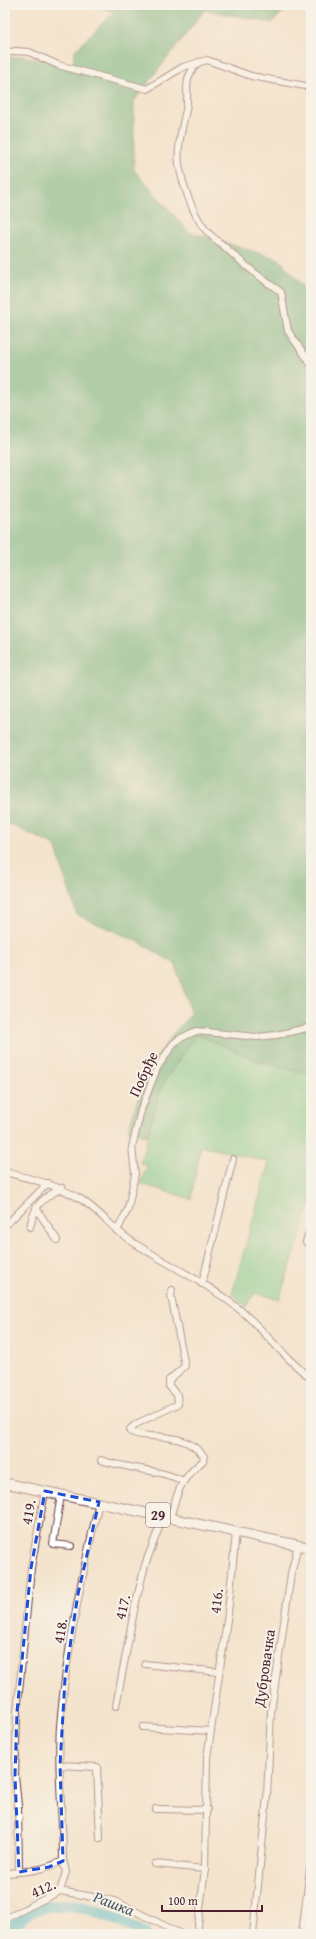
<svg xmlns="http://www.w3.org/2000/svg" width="316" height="1939" font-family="'Gentium Book Plus',serif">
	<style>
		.green { fill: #79cd90; stroke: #62765e }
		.forest { fill: #62b07a; stroke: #566852 }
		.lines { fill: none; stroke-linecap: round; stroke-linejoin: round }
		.river { stroke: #53c0ce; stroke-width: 12 }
		.minor-casing { stroke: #643d43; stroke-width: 8 }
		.primary-casing { stroke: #643d43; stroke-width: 11 }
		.minor { stroke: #fff; stroke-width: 6 }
		.primary { stroke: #fff; stroke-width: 9 }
		.marked { fill: none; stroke: #1d4ed8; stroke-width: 3; stroke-dasharray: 8 5; stroke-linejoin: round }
		.labels { text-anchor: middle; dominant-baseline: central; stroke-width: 4; stroke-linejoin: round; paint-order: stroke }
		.shield { fill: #f7f3e8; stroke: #7e5f64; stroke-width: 1 }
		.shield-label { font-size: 14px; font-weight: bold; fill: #4a1f2b }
		.street-label { font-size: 15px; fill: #4a1f2b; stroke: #f7f3e8 }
		.water-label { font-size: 16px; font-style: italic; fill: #4d5764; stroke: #f7f3e8 }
	</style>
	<rect width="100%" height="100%" fill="#f7f3e8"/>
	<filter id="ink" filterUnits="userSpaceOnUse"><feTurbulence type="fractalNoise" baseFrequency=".025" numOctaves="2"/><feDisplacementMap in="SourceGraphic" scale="8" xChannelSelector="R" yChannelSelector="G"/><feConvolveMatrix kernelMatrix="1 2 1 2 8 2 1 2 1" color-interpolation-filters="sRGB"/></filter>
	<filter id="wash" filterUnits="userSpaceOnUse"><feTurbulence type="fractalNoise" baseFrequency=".012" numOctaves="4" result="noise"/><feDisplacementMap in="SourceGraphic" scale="16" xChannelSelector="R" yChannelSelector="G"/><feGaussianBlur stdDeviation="0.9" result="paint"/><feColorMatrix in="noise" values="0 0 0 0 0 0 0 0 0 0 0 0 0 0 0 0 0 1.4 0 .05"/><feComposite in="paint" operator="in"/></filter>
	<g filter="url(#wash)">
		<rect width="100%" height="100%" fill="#f4e4cd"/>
		<path class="green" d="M198 1035 259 1061 311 1075V1203L279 1300 255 1293 246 1307 232 1294 269 1162 201 1146 191 1199 141 1184 147 1165 140 1163 162 1086 183 1053Z"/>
		<path class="forest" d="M94 5H290L272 23 205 10 134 101V170L189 232 279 259 311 295V1075L259 1061 198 1035 183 1053 162 1086 147 1136 128 1130 147 1071 173 1034 191 1014 175 964 139 942 77 915 55 846 5 822V58L23 56 72 67 75 50 114 12Z"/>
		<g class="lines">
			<path class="river" d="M5 1933C14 1927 22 1915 31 1911 72 1894 110 1916 146 1934"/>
		</g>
	</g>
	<g filter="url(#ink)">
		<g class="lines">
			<g class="minor-casing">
				<g id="minor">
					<path d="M5 53 16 51 29 52 58 65 147 89 183 67 207 60 251 76 311 87"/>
					<path d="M199 62C181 79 190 90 186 110 182 128 177 146 179 164 182 183 193 215 205 229 210 236 218 241 224 246 242 263 260 278 281 292L288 331 311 364"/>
					<path d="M5 1172C32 1179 58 1185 82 1200 99 1211 113 1229 131 1241 166 1264 206 1282 239 1309 265 1330 284 1359 311 1378"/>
					<path d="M36 1208 57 1240"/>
					<path d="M5 1226 48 1183"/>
					<path d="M311 1226 306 1242 311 1246"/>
					<path d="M30 1227C35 1204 41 1199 62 1188"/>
					<path d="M117 1231 128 1209 135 1174 132 1147 141 1110 157 1068 173 1044 179 1039 196 1031 257 1037 276 1035 311 1027"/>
					<path d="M202 1284 233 1159"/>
					<path d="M101 1460C127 1469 159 1469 183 1481"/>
					<path d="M61 1495 53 1544 71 1546"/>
					<path d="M170 1518C177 1492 181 1478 203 1461L204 1456C189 1438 171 1437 150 1436 143 1435 137 1435 131 1432L130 1429 136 1424 178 1404 177 1395 169 1386V1380L185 1366 171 1296 172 1290"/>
					<path d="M145 1664 219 1672"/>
					<path d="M116 1706 135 1606 145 1565 163 1517"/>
					<path d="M143 1727 211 1731"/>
					<path d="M60 1765 97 1767 100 1838"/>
					<path d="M156 1809 207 1810"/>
					<path d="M155 1864 205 1869"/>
					<path d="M19 1872 18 1806 15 1776 17 1712 31 1568 45 1491"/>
					<path d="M5 1873C26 1872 44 1870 63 1861"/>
					<path d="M60 1891 66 1872 63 1860C63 1815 57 1771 60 1726 66 1650 82 1576 99 1502"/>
					<path d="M5 1919 60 1891 115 1901 181 1934"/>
					<path d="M197 1934 205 1869 207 1758 228 1613 236 1532"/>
					<path d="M253 1934 267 1796 271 1712 291 1574 298 1545"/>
					<path d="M302 1934 311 1861"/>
				</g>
			</g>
			<g class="primary-casing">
				<path id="primary" d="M5 1483 311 1548"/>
			</g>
			<use href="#minor" class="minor"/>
			<use href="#primary" class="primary"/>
		</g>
	</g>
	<path d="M0 0H316V1939H0ZM45 1491 99 1502 78 1594 65 1679 60 1765 63 1861 49 1867 19 1872 15 1776 17 1712 31 1568Z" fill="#f4e4cd" fill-opacity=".55" fill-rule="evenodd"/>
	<path class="marked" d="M45 1491 99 1502 78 1594 65 1679 60 1765 63 1861 49 1867 19 1872 15 1776 17 1712 31 1568Z"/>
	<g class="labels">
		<rect class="shield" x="146" y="1503" width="24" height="24" rx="3"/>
		<g class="shield-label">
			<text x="158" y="1515">29</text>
		</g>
		<g class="street-label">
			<text transform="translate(143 1074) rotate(-65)">Побрђе</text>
			<text transform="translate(28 1512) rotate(-80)">419.</text>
			<text transform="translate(216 1601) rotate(-83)">416.</text>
			<text transform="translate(122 1607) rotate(-77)">417.</text>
			<text transform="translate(60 1631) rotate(-81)">418.</text>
			<text transform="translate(264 1668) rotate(-82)">Дубровачка</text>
			<text transform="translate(43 1888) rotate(-23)">412.</text>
		</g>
		<g class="water-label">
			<text transform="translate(114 1903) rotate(21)">Рашка</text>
		</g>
	</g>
	<rect width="316" height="1939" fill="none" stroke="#f7f3e8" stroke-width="20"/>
	<path d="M162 1905v6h100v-6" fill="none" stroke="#4a1f2b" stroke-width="2"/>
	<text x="168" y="1905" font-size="12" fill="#4a1f2b" stroke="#f7f3e8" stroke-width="3" paint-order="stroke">100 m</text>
</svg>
